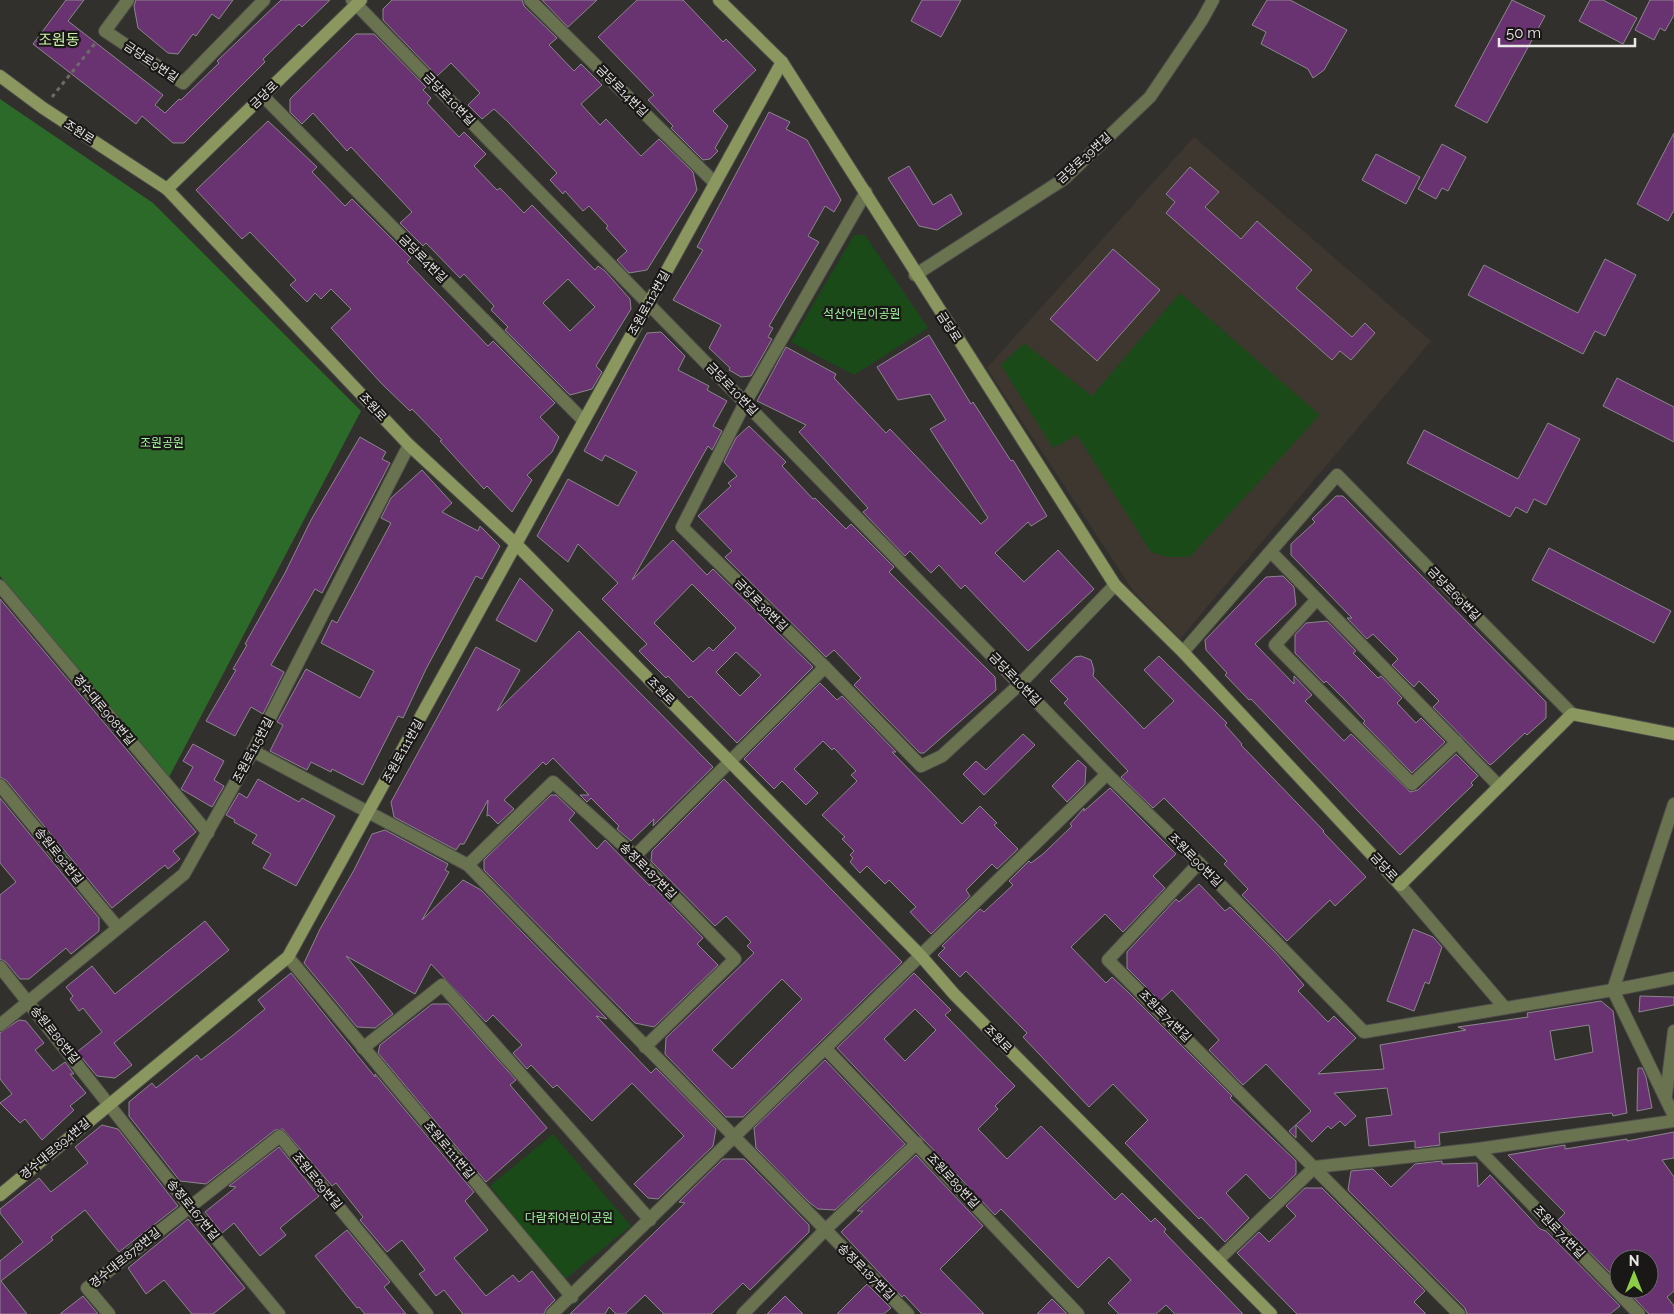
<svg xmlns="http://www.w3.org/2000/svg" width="1674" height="1314" font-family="Raleway,'Noto Sans KR',sans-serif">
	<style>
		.built { fill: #3e3730 }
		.green { fill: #194a17 }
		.forest { fill: #2b6a28 }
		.building { fill: #693372; stroke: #8a878a; fill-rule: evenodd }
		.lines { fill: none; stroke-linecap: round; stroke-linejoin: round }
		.street-casing { stroke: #4f4d4b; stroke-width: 14 }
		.secondary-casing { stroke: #4f4d4b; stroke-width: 14 }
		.path { stroke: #6d6b68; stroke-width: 3; stroke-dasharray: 4 4; stroke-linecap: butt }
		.street { stroke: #6a7350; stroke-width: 12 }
		.secondary { stroke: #8a985f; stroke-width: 12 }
		.labels { text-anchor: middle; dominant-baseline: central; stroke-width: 4.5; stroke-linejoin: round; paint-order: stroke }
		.street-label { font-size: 12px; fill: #eae8e7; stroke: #191817 }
		.park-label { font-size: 12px; fill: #a1f69b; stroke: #191817 }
		.quarter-label { font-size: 15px; fill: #c9efaa; stroke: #191817 }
	</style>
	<rect width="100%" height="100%" fill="#32302d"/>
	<path class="built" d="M1194 137 1431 341 1180 639 1134 592 987 368Z"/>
	<g class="green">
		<path d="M854 235H865L928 328 854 375 791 342Z"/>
		<path d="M1180 293 1320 415 1190 557H1168L1151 552 1077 435 1053 448 1001 365 1024 343 1092 396Z"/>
		<path d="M553 1134 631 1226 564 1280 490 1186Z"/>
	</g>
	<path class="forest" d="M0 99 153 203 361 411 167 781 0 576Z"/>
	<g class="building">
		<path d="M66 0H84L68 21 163 95 155 105 165 113 179 99 181 100 219 63 217 61 281 0H330L302 27 299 24 263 59 265 62 184 143H173L142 116 136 124 33 44Z"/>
		<path d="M136 0H233L219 19 212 14 196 36 193 34 178 54 168 53 138 28 134 6Z"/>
		<path d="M392 0H522L524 6 557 38 549 45 574 71 581 64 602 85 581 104 600 125 606 119 641 156 659 139 693 172 697 190 647 270 629 273 617 260 627 251 606 228 608 226 589 206 583 211 565 191 563 194 550 180 557 173 507 121 494 109 482 119 468 105 480 93 451 63 437 76 383 20V9Z"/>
		<path d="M542 0H597L568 27Z"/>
		<path d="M637 0H683L723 42 726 39 756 70 713 111 728 126 715 148 718 151 710 159 703 160 671 128 673 126 648 100 654 95 598 37Z"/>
		<path d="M922 0H961L941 37 911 21Z"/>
		<path d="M1267 0H1290L1347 30 1324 70 1313 78 1308 69 1261 44 1266 32 1252 25Z"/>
		<path d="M1512 0 1545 16 1487 123 1455 106Z"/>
		<path d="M1590 0H1603L1637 18 1623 44 1579 21Z"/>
		<path d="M1650 0H1674V15L1665 31 1660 28 1654 40 1635 30Z"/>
		<path d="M356 34H374L426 87 423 90 431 98 427 103 459 137 464 132 486 154 474 166 497 190 500 188 524 213 532 205 595 270 598 266 605 271 630 299 631 309 596 366 602 372 592 389 570 395 505 330 508 327 491 310 494 306 464 274 460 278 426 243 423 246 400 223 412 212 351 147 347 151 313 113 302 124 290 112V99ZM568 279 595 307 570 331 543 303Z"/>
		<path d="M769 112 790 122 786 129 807 140 841 200 834 212 825 206 808 236 819 242 769 326 773 328 768 337 772 339 751 376 741 377 729 370 730 368 709 348 721 325 673 300 703 250 697 247Z"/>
		<path d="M268 121 317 167 312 172 345 206 352 199 411 258 407 262 488 346 493 341 555 403 540 417 559 437 552 452 527 475 532 480 512 512 487 486 484 489 440 441 442 440 412 409 410 411 382 384 331 328 351 309 331 289 321 299 315 293 307 302 290 285 296 280 250 232 242 239 196 190Z"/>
		<path d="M1674 133V210L1668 221 1637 204Z"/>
		<path d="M1442 144 1466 157 1448 191 1442 188 1436 199 1418 189Z"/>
		<path d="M1376 154 1420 177 1406 204 1362 180Z"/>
		<path d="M909 166 933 205 951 194 962 214 937 230 919 226 888 178Z"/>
		<path d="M1190 167 1219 192 1205 207 1241 239 1257 221 1312 270 1296 288 1352 337 1365 323 1375 333 1351 360 1340 351 1332 360 1166 213 1175 202 1166 194Z"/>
		<path d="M1113 249 1160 290 1097 361 1050 319Z"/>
		<path d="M1605 259 1636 275 1605 336 1595 331 1583 354 1468 295 1484 265 1578 313Z"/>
		<path d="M661 332 685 356 678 370 709 386 707 390 727 401 713 426 722 431 712 450 708 446 632 580 673 540 707 575 713 569 813 667 737 743 691 696 689 698 668 676 666 678 639 651 647 644 602 599 618 583 578 544 568 562 537 536 568 479 618 506 637 472 605 455 602 461 584 451 647 333ZM692 584 736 628 713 651 709 647 693 662 654 623ZM736 652 761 675 740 696 716 672Z"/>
		<path d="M929 335 971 404 973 402 1011 461 1013 460 1047 516 1031 526 1028 522 995 553 1024 582 1058 550 1094 589 1028 651 965 585 961 589 939 565 931 573 910 551 905 556 863 512 868 508 799 432 806 425 757 401 786 347 836 374 834 378 886 433 890 429 981 524 988 518 930 429 946 420 930 394 898 400 877 367Z"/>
		<path d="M1617 378 1674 407V442L1603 406Z"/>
		<path d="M1548 423 1580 439 1546 505 1534 499 1527 513 1516 507 1510 517 1407 463 1424 430 1518 479Z"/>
		<path d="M749 426 786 462 782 466 813 499 815 498 846 529 851 524 894 567 889 572 995 677 996 690 924 753H920L854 685 861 678 834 650 826 657 725 557 732 551 698 516 731 486 728 483 737 476 724 462 736 438Z"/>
		<path d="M360 437 386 452 382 459 390 463 322 593 315 589 271 665 284 672 263 714 251 707 235 736 206 721 236 670 233 669 247 645 245 644 285 573 311 520Z"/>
		<path d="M422 470 452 503 442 512 478 531 480 526 500 546 482 579 476 576 426 669 403 718 398 716 363 785 332 769 331 772 311 762 307 770 270 751 283 725 277 722 306 669 360 698 374 671 321 643 332 620 337 623 391 523 381 518 391 498Z"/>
		<path d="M1336 496H1343L1546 702V718L1527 735 1525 733 1493 763 1490 765 1433 707 1439 701 1419 681 1414 687 1392 665 1398 659 1373 634 1367 639 1347 618H1352L1291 555V544L1315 522 1312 519Z"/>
		<path d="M1549 548 1671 611 1654 643 1532 580Z"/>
		<path d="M1283 576 1294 587 1296 605 1255 644 1294 684V676L1312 695 1305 701 1344 741 1351 734 1410 792 1418 790 1456 754 1478 776 1471 783 1473 785 1400 855 1251 699 1249 700 1225 675 1227 673 1206 650 1205 640 1266 577Z"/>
		<path d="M520 578 553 610 536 642 496 620Z"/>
		<path d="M0 599 196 832 173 851 180 859 168 869 165 865 112 908 6 780 0 777Z"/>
		<path d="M1327 621 1356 651 1353 653 1378 678 1381 676 1402 698 1397 703 1416 723 1421 718 1445 742 1412 773 1363 723 1365 721 1343 698 1326 681 1324 683 1295 653V635L1306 623Z"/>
		<path d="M579 631 713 767 653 826 654 819 631 841 617 829 619 826 591 798 587 802 580 795H589L553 758 546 765 543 762 504 800 514 809 498 824 489 815 487 816 488 800 464 844H460L456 850 394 817 391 802 476 647 520 670 497 711Z"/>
		<path d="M1081 656 1091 660 1094 670 1093 676 1144 729 1174 701 1144 670 1159 656 1227 723 1225 725 1242 744 1241 745 1324 831 1323 832 1366 877 1335 906 1330 900 1287 941 1242 895 1248 889 1224 864 1227 861 1164 798 1153 808 1121 777 1128 771 1064 703 1068 699 1050 681 1075 657Z"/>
		<path d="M820 683 837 700 842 696 896 752H892L962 824 980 806 997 823 994 825 1018 849 997 869 992 864 966 890 970 896 931 934 910 912 916 907 889 880 885 884 867 866 860 873 850 862 853 858 850 855 854 851 842 839 845 837 822 815 857 781 851 775 856 771 834 748 832 750 823 741 794 769 818 793 806 805 782 781 774 789 744 759Z"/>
		<path d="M1023 734 1035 745 984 795 963 774 976 761 986 770Z"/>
		<path d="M193 744 224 761 214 780 224 786 212 807 181 789 193 767 183 761Z"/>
		<path d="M1078 760 1086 767 1085 784 1067 802 1052 786Z"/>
		<path d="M258 779 299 802 302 798 335 816 296 886 263 868 271 854 252 843 257 835 234 822 235 820 226 815 239 793 247 798Z"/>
		<path d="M724 779 902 962 743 1117H726L665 1054 666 1038 754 953 747 946 751 942 726 916 715 926 651 861 652 851ZM782 979 802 999 732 1069 712 1050Z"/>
		<path d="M1110 788 1176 854 1153 876 1165 888 1123 932 1105 914 1071 947 1106 983 1112 977 1128 992 1232 1096 1230 1098 1296 1161V1174L1270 1199 1246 1174 1226 1193 1249 1218 1225 1242 1201 1217 1199 1219 1125 1143 1148 1120 1113 1084 1089 1107 1023 1037 1027 1033 966 971 960 977 938 955 945 948 942 946 980 909 984 912 1013 885 1009 881 1029 861 1031 863 1043 854 1072 826 1070 824 1084 808V811Z"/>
		<path d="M551 795H556L575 813 569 820 597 849 605 840 650 886V883L703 938 697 944 718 965 654 1027 635 1023 484 870V860Z"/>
		<path d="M0 798 99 918V931L71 954 66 948 29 979H20L6 962 0 959V895L16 882 0 863Z"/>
		<path d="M385 830 448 864 445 870 449 872 422 920 463 880 481 890 607 1019 596 1016 651 1073 656 1068 716 1129 713 1146 658 1199 648 1198 634 1184 684 1136 632 1083 592 1121 557 1085 553 1088 531 1065 527 1069 513 1053 522 1045 493 1015 486 1022 431 964 415 994 346 956 393 1014 375 1028 357 1027 304 963 320 929 354 870 372 834Z"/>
		<path d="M1199 884 1225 911 1230 907 1275 952 1304 985 1298 991 1328 1022 1334 1016 1356 1038 1318 1074 1384 1069 1380 1045 1466 1030 1458 1027 1528 1017 1527 1013 1601 1001 1613 1011 1627 1113 1613 1116 1612 1113 1439 1133 1440 1145 1415 1148V1141L1369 1146 1366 1118 1392 1115 1387 1088 1334 1093 1356 1116 1345 1126 1340 1121 1331 1129 1328 1126 1312 1142 1296 1125V1138L1289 1131 1311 1111 1286 1085 1266 1064 1243 1085 1209 1050 1219 1040 1172 990 1160 1001 1127 968V952L1176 899 1179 902ZM1589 1025 1593 1052 1555 1060 1550 1031Z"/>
		<path d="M205 921 229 950 114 1043 132 1065 115 1078 97 1076 77 1052 102 1032 83 1008 79 1011 70 999 73 996 66 987 92 966 115 994Z"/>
		<path d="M1413 929 1433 937 1442 947 1429 984 1425 982 1414 1011 1387 1001Z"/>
		<path d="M291 973 375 1077V1074L474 1192 465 1201 488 1230 454 1258 486 1296 513 1275 519 1282 532 1271 555 1300 546 1309 544 1314H463L444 1290 436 1296 419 1274 425 1270 402 1240 387 1252 360 1220 363 1217 336 1183 332 1186 283 1129 275 1130 206 1184 180 1181 129 1116V1102L152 1083 156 1088 197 1055 201 1060 232 1036 265 1009 258 1000Z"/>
		<path d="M914 973 951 1010 945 1015 1015 1086 995 1106 998 1109 978 1129 1007 1159 1041 1126 1115 1200 1122 1193 1151 1222 1155 1218 1166 1229 1164 1232 1243 1314H1175L1166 1305 1156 1314H1119L1108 1303 1131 1280 1109 1257 1078 1288 1001 1209 995 1215 837 1048ZM915 1009 936 1030 905 1061 884 1039Z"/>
		<path d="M1640 996 1674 997V1005L1639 1012Z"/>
		<path d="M432 1004H448L516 1080 510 1085 547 1128 486 1182 378 1053 380 1045Z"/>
		<path d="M19 1020 26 1021 44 1043 35 1050 53 1071 65 1062 74 1074H70L86 1093 70 1106 74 1110 42 1140 25 1119 20 1123 0 1103 12 1094 0 1079V1033Z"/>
		<path d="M825 1060 905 1144 835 1210 818 1209 809 1202 756 1148 754 1128Z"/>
		<path d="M1638 1068H1642L1646 1077 1652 1108 1637 1111Z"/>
		<path d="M102 1125 118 1129 178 1206 119 1252 85 1210 51 1237 53 1240 1 1281 27 1314H0V1261L23 1242 0 1213V1209L39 1178 51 1192 88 1163 75 1147Z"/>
		<path d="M1674 1132V1158L1662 1160 1674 1177V1291L1667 1297 1674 1306V1314H1649L1626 1289H1649V1259H1619V1282L1558 1220 1565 1213 1508 1155 1565 1145V1149L1627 1139V1141Z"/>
		<path d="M279 1147 319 1196 280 1228 286 1235 260 1256 234 1223 222 1233 205 1212 236 1187 229 1186Z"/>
		<path d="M916 1155 983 1226 940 1269 984 1314H922L904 1295 902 1297 841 1232 863 1211H857Z"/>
		<path d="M723 1159H744L809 1225V1232L750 1290 743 1283 711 1314H664L645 1295 625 1314H616L609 1307 605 1314H570L685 1203 679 1202Z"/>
		<path d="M1442 1161V1164L1477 1163 1478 1187 1490 1175 1540 1229 1546 1231 1620 1306 1610 1314H1467L1465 1308 1348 1190 1351 1171 1373 1169 1391 1187 1415 1164Z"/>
		<path d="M1305 1188H1322L1425 1291 1414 1302 1426 1314H1297L1237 1253 1259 1232 1269 1242 1296 1216 1286 1206Z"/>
		<path d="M188 1219 245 1288 213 1314H192L164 1280 146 1294 128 1268Z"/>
		<path d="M347 1230 390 1282 384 1287 406 1314H365L359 1307 357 1308 315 1256Z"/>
		<path d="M867 1284 891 1308 884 1314H837Z"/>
		<path d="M83 1296 98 1314H60Z"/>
		<path d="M785 1296 803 1314H767Z"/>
		<path d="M1052 1299 1067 1314H1037Z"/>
	</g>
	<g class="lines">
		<g class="street-casing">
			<g id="street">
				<path d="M128 0 105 31 183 83 264 0"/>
				<path d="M352 0 1107 774 1199 863 1364 1032 1613 990 1674 978"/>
				<path d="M530 0 715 183"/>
				<path d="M263 96 584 421"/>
				<path d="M866 192 745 403 682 527 825 667 921 766 942 756 1020 684 1115 585"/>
				<path d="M915 275 1064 179 1150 97 1202 20 1213 0"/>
				<path d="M1271 552 1499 786"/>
				<path d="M0 586 208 833"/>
				<path d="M1317 599 1275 645 1412 784 1457 742"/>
				<path d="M1183 652 1337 475 1572 714"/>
				<path d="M253 751 468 865 908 1314"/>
				<path d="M0 785 118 928"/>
				<path d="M1674 804 1613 990 1674 1116"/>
				<path d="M635 856 825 667"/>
				<path d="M1199 863 1108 960 1459 1314"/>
				<path d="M468 865 553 782 635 856 735 959 645 1047"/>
				<path d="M1400 885 1505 1008"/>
				<path d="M288 957 572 1297"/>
				<path d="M0 967 189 1206 279 1314"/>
				<path d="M0 1025 184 874 253 751 409 445"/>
				<path d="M363 1048 442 985 650 1220"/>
				<path d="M826 1049 1078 1314"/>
				<path d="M1666 1095 1674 1031"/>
				<path d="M1478 1149 1639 1314"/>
				<path d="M1218 1260 1315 1167 1478 1149 1674 1121"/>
				<path d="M109 1314 87 1288 280 1136 427 1314"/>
				<path d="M552 1314 1107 774"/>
				<path d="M743 1314 825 1230 917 1143"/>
			</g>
		</g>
		<g class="secondary-casing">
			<g id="secondary">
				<path d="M719 0 782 62 1115 585 1183 652 1400 885 1572 714 1674 734"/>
				<path d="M0 76 43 108 167 189 409 445 516 544 921 956 954 994 1271 1314"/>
				<path d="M167 189 361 0"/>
				<path d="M0 1195 288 957 782 62"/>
			</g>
		</g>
		<path class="path" d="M52 97 97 41"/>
		<use href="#street" class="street"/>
		<use href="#secondary" class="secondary"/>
	</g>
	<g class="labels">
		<g class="street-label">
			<text transform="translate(151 62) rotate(34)">금당로9번길</text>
			<text transform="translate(622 91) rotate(45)">금당로14번길</text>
			<text transform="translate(264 95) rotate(-44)">금당로</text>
			<text transform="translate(449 99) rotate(46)">금당로10번길</text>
			<text transform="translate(79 132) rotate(33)">조원로</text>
			<text transform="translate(1084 158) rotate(-42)">금당로39번길</text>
			<text transform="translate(423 259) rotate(45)">금당로4번길</text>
			<text transform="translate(649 303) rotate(-61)">조원로112번길</text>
			<text transform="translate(949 327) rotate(57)">금당로</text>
			<text transform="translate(732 389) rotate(46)">금당로10번길</text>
			<text transform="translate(373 407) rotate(47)">조원로</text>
			<text transform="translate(1454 594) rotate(46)">금당로69번길</text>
			<text transform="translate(761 605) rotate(45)">금당로38번길</text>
			<text transform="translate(1015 679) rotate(46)">금당로10번길</text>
			<text transform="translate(661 691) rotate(45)">조원로</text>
			<text transform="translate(104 710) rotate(50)">경수대로908번길</text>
			<text transform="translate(253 750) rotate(-62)">조원로115번길</text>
			<text transform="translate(403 751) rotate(-61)">조원로111번길</text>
			<text transform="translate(59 856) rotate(51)">송원로92번길</text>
			<text transform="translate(1195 860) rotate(45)">조원로90번길</text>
			<text transform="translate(1384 867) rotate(47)">금당로</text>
			<text transform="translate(648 871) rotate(45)">송정로187번길</text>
			<text transform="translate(1165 1016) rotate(45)">조원로74번길</text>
			<text transform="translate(55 1035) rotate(51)">송원로86번길</text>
			<text transform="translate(998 1039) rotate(45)">조원로</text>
			<text transform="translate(55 1149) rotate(-40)">경수대로894번길</text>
			<text transform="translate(449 1150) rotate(50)">조원로111번길</text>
			<text transform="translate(317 1181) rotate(50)">조원로89번길</text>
			<text transform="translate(953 1181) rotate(47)">조원로89번길</text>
			<text transform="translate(193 1210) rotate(51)">송정로167번길</text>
			<text transform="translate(1559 1232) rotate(46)">조원로74번길</text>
			<text transform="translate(125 1258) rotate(-39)">경수대로878번길</text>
			<text transform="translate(866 1272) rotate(45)">송정로187번길</text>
		</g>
		<g class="park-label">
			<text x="862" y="314">석산어린이공원</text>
			<text x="162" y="443">조원공원</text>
			<text x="569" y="1218">다람쥐어린이공원</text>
		</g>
		<g class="quarter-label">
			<text x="59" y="40">조원동</text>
		</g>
	</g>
	<g transform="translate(1634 1274)"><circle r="24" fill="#191817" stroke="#6d6b6a"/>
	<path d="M0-4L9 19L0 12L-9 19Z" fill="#8cce45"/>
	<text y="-8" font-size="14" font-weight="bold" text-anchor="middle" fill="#eae8e7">N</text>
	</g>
	<path d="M1499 38v8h136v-8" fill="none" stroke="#eae8e7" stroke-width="2.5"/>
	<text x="1506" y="38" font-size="15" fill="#eae8e7" stroke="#191817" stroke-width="4" paint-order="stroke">50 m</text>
</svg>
